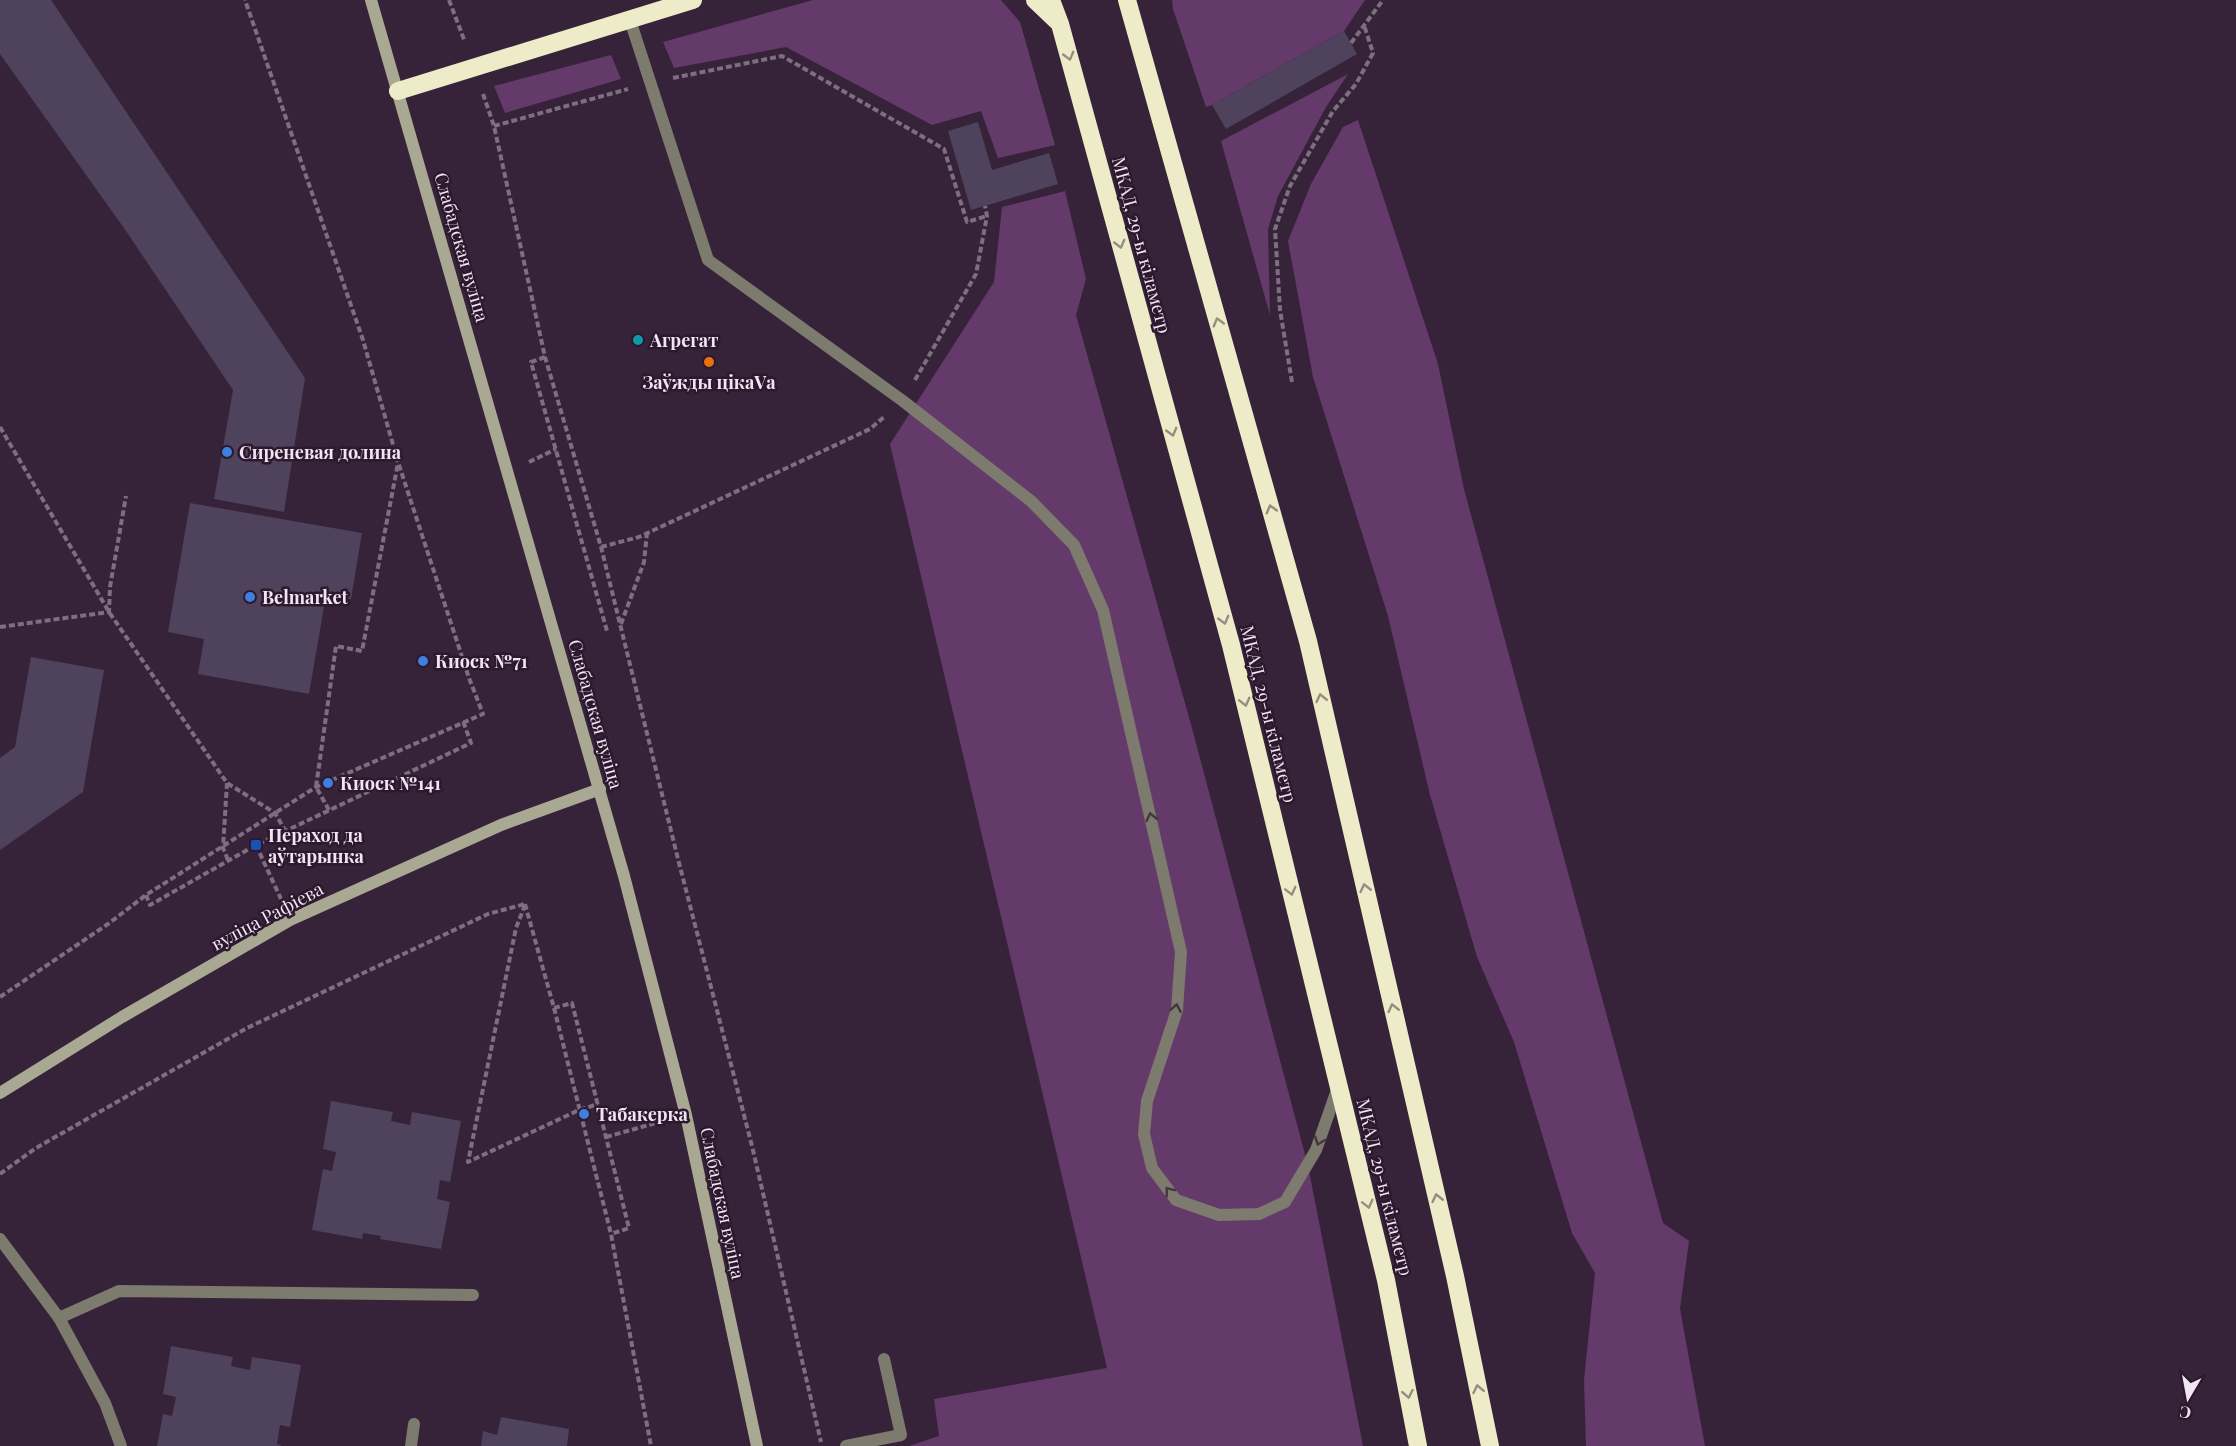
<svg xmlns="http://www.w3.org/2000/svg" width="2236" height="1446" font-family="'Playfair Display',serif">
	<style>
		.green { fill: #643a6b }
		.building { fill: #4e425c }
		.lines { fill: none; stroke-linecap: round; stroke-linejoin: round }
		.path { stroke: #7e6e81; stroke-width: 4; stroke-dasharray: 6 3; stroke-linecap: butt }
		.lane { stroke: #7c7b6d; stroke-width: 12 }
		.secondary { stroke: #a9a892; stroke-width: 12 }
		.highway { stroke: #edebc8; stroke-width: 18 }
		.oneway { stroke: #968c83 }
		.oneway2 { stroke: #443641 }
		.culture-dot { fill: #0f9aa8; stroke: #2c192e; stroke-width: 2 }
		.food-dot { fill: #e8710a; stroke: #2c192e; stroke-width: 2 }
		.shop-dot { fill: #3f7fe0; stroke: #2c192e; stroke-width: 2 }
		.transit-dot { fill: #1a4fb4; stroke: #2c192e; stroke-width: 2 }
		.labels { text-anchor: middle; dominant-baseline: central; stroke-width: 5; stroke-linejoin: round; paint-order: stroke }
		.street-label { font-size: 18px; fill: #f1e5f3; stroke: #2c192e }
		.poi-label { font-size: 18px; font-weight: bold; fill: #f1e5f3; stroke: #2c192e; text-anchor: start }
	</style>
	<rect width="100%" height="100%" fill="#362339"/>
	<g class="green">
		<path d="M813 0H1001L1020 22 1055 145 998 158 981 111 932 125 786 47 674 68 663 42Z"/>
		<path d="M1172 0H1365L1344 31 1212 105 1206 107 1173 9Z"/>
		<path d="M611 55 621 79 505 113 494 86Z"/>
		<path d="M1348 74 1326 107 1278 196 1268 229 1270 315 1221 141Z"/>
		<path d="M1358 120 1438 364 1464 489 1663 1223 1689 1241 1680 1309 1705 1446H1586L1584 1380 1595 1273 1572 1233 1514 1042 1477 957 1430 795 1388 616 1313 377 1288 241 1311 184 1343 127Z"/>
		<path d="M1065 191 1086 279 1076 315 1192 728 1308 1166 1363 1446H909L939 1436 934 1399 1107 1368 890 444 994 282 1002 207Z"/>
	</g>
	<g class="building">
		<path d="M0 0H51L305 378 284 512 214 499 233 390 126 231 0 54Z"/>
		<path d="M1344 31 1357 54 1226 129 1212 105Z"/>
		<path d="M978 122 992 170 1049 153 1058 184 971 210 948 131Z"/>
		<path d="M190 503 362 533 351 599 326 595 309 694 198 674 204 639 168 632Z"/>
		<path d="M31 657 104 670 83 792 0 850V758L15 747Z"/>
		<path d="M331 1101 393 1112 391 1121 410 1125 412 1112 461 1121 450 1182 440 1180 437 1199 450 1202 441 1249 380 1239 381 1236 363 1233 362 1239 312 1230 323 1169 332 1171 336 1152 323 1149Z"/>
		<path d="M171 1346 233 1357 231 1366 250 1370 252 1357 301 1365 290 1427 280 1425 277 1444 282 1446H157L163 1414 172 1416 176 1397 163 1394Z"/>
		<path d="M501 1417 569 1429 567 1446H481L483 1431 497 1435Z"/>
	</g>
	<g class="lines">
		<g class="path">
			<path d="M449 0 465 42"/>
			<path d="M1351 43 1383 0"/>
			<path d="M673 78 782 56 944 149 967 222 987 216"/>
			<path d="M483 94 494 126 545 357 601 547 678 859 752 1146 821 1442"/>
			<path d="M494 126 628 89"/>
			<path d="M545 357 531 362 607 631"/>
			<path d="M915 380 976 274 987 216 985 206"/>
			<path d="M1292 382 1280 310 1275 229 1290 186 1333 111 1356 84 1373 53 1364 25"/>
			<path d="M0 427 109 612 227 783 275 813 286 832"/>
			<path d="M529 462 556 449"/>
			<path d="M601 547 639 537 870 429 884 417"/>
			<path d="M621 624 644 562 647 533"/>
			<path d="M0 627 109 612 110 587 126 496"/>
			<path d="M227 783 223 848 228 860"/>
			<path d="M329 810 316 787 336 646 362 651 398 463"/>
			<path d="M256 845 281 899"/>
			<path d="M146 895 150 905 256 845 471 743 463 721"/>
			<path d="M525 904 554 1008 611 1234 651 1446"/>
			<path d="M525 905 516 928 468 1162 579 1110 598 1104"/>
			<path d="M0 997 108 924 146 895 316 787 483 714 469 678 398 462 363 340 245 0"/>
			<path d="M554 1008 572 1003 629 1228 611 1234"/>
			<path d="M606 1137 663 1121"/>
			<path d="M0 1174 36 1148 247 1028 488 914 525 904"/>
		</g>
		<g class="lane">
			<path d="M630 20 708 260 903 401 1031 501 1074 545 1103 610 1181 952 1177 1010 1147 1101 1144 1134 1152 1168 1176 1200 1219 1215 1259 1214 1285 1202 1316 1150 1338 1087"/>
			<path d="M0 1239 59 1318 105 1403 121 1446"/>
			<path d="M59 1318 119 1291 473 1295"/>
			<path d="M411 1446 414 1424"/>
			<path d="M846 1446 901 1435 884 1359"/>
		</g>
		<g class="secondary">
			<path d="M371 0 624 876 686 1115 757 1446"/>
			<path d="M0 1093 122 1017 290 920 501 825 600 789"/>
		</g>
		<g class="highway">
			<path d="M1035 0 1057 21"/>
			<path d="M1051 0 1060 24 1231 645 1386 1280 1418 1446"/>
			<path d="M1127 0 1308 641 1455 1276 1490 1446"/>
			<path d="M398 91 693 0"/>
		</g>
	</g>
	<defs><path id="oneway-chevron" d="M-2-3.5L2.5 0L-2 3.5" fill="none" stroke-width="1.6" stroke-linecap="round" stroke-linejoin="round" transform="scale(1.5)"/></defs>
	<g class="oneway">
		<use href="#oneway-chevron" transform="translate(1069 56) rotate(75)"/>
		<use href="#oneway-chevron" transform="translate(1120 244) rotate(75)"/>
		<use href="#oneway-chevron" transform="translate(1218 322) rotate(-106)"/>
		<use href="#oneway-chevron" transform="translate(1172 432) rotate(75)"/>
		<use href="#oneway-chevron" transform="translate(1271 509) rotate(-106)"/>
		<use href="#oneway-chevron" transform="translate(1224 620) rotate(75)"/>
		<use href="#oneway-chevron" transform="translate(1321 698) rotate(-103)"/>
		<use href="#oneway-chevron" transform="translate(1245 702) rotate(76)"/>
		<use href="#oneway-chevron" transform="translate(1365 888) rotate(-103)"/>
		<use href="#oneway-chevron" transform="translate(1291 891) rotate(76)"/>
		<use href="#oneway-chevron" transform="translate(1393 1008) rotate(-103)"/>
		<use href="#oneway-chevron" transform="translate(1437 1198) rotate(-103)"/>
		<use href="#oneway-chevron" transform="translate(1368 1204) rotate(76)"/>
		<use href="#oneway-chevron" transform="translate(1478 1389) rotate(-101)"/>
		<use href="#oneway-chevron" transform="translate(1408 1394) rotate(79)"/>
	</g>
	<g class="oneway2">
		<use href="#oneway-chevron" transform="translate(1151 817) rotate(-103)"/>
		<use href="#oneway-chevron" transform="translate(1176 1008) rotate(-80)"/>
		<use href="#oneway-chevron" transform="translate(1319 1141) rotate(110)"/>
		<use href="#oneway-chevron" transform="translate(1169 1191) rotate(-128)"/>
	</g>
	<circle class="culture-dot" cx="638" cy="340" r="6"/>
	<circle class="food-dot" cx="709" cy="362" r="6"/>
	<g class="shop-dot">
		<circle cx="227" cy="452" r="6"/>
		<circle cx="250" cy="597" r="6"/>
		<circle cx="423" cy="661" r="6"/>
		<circle cx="328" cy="783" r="6"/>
		<circle cx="584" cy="1114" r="6"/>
	</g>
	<rect class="transit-dot" x="250" y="839" width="12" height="12" rx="3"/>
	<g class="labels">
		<g class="street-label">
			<text transform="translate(1142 245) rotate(75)">МКАД, 29-ы кіламетр</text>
			<text transform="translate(462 247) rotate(74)">Слабадская вуліца</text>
			<text transform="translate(596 714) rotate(74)">Слабадская вуліца</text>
			<text transform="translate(1269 714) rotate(76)">МКАД, 29-ы кіламетр</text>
			<text transform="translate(267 916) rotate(-28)">вуліца Рафіева</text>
			<text transform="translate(1385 1187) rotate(76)">МКАД, 29-ы кіламетр</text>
			<text transform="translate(723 1203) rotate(78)">Слабадская вуліца</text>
		</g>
		<g class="poi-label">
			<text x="650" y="340">Агрегат</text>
			<text x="709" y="382" text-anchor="middle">Заўжды цікаVа</text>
			<text x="239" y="452">Сиреневая долина</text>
			<text x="262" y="597">Belmarket</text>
			<text x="435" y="661">Киоск №71</text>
			<text x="340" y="783">Киоск №141</text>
			<text x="268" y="835">Пераход да<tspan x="268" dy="21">аўтарынка</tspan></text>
			<text x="596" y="1114">Табакерка</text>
		</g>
	</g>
	<g transform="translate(2188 1398) rotate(190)" stroke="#2c192e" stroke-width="4.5" paint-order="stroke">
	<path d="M0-4.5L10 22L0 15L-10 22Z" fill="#f1e5f3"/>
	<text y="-9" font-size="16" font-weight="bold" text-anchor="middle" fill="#f1e5f3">С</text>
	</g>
</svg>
